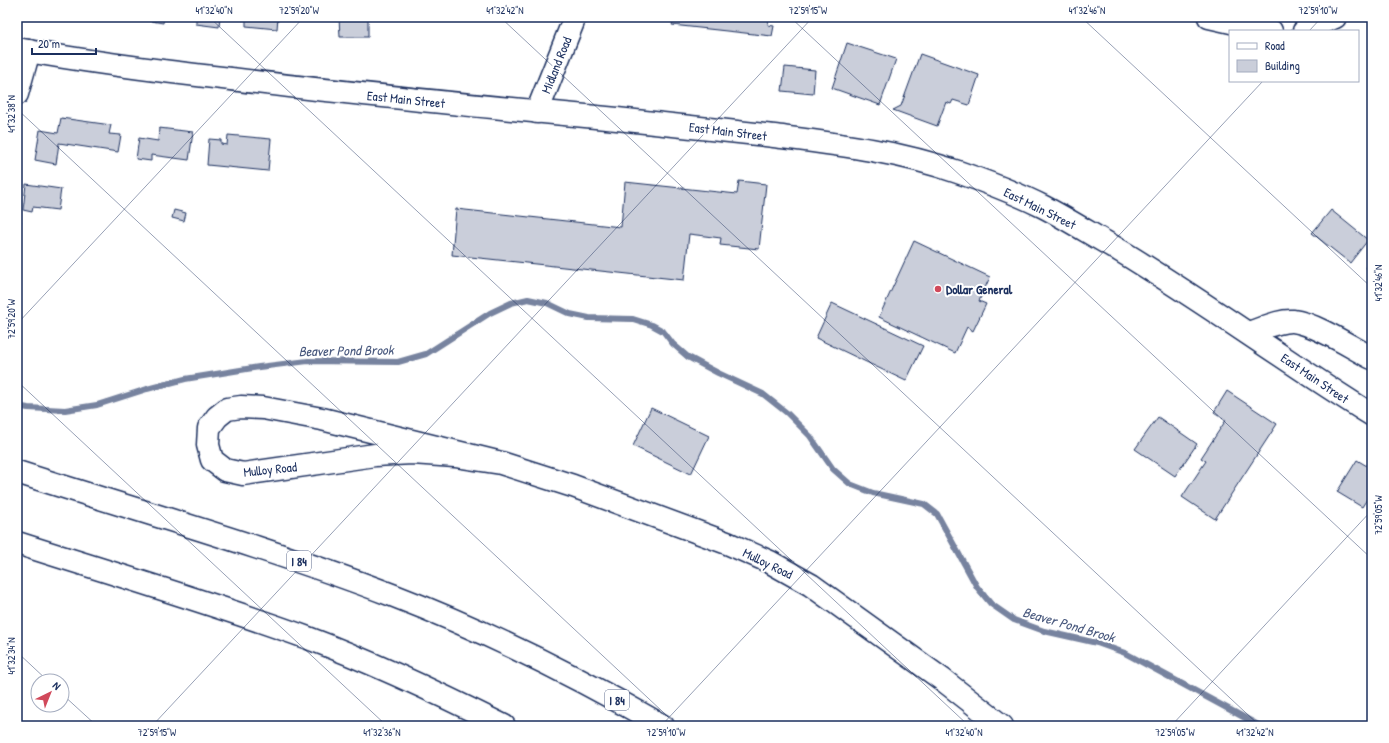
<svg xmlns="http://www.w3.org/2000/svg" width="1389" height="743" font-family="'Patrick Hand',sans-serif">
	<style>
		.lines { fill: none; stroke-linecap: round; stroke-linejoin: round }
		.stream { stroke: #77839f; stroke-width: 6 }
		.building { fill: #caceda; stroke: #1b2f5e }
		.minor-casing { stroke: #1b2f5e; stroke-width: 25 }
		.major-casing { stroke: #1b2f5e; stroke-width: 25 }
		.highway-casing { stroke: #1b2f5e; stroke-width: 25 }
		.minor { stroke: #fff; stroke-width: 22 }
		.major { stroke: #fff; stroke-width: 22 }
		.highway { stroke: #fff; stroke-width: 22 }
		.ticks { fill: none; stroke: #1b2f5e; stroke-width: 1; stroke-opacity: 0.45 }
		.poi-dot { fill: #d1495b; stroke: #fff; stroke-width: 1.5 }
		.labels { text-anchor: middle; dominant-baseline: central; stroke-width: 4; stroke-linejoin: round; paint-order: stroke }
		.shield { fill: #fff; stroke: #5f6d8e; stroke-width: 1 }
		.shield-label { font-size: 12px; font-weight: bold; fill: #1b2f5e }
		.street-label { font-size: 13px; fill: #1b2f5e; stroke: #fff }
		.poi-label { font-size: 13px; font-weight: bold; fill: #1b2f5e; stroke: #fff; text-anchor: start }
		.water-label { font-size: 14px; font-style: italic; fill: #49597e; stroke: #fff }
		.neatline { fill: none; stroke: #1b2f5e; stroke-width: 1.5 }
		.ticks-label { font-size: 10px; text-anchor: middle; fill: #1b2f5e }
	</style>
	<rect width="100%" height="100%" fill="#fff"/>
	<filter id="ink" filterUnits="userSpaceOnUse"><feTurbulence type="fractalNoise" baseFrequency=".025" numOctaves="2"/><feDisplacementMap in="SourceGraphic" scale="8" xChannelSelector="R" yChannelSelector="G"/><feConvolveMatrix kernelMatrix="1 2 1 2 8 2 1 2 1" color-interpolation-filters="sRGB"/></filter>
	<g filter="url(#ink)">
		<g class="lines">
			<path class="stream" d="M17 406 28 408 65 410 97 405 147 389 185 379 259 367 308 361 398 362 426 354 490 313 511 303 528 299 547 303 570 314 589 318 633 319 652 325 663 331 673 344 688 357 718 373 763 394 787 413 810 436 833 469 850 484 873 493 924 504 937 514 977 587 991 604 1014 620 1044 631 1097 643 1125 653 1260 726"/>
		</g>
		<g class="building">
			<path d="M150 17H164L163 23 151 21V17Z"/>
			<path d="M196 17H220L219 27 196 24Z"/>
			<path d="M246 17H278L277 29 246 26Z"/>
			<path d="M339 17H368V37H340Z"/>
			<path d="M635 17H769L768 25 774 26 772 36 672 25 673 22 635 18Z"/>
			<path d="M847 43 896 59 880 105 832 88Z"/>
			<path d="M920 54 979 75 969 105 953 100 951 104 946 102 937 126 893 110 901 106Z"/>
			<path d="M785 67 815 70 813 94 782 91Z"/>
			<path d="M61 118 111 125 109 134 121 135 118 152 59 143 56 164 35 160 40 130 58 133Z"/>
			<path d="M159 128 193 132 189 160 151 155V161L136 159 139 138 158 141Z"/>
			<path d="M228 135 271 139 268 171 207 165 209 139 221 140V144L227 145Z"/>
			<path d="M739 181 766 184 759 249 720 245 721 238 689 234 684 280 452 255 456 209 621 227 625 182 737 194Z"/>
			<path d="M26 184 61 189 58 210 33 207 32 212 23 210Z"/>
			<path d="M174 210 186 213 184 221 172 218Z"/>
			<path d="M1331 210 1368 240 1350 263 1312 233Z"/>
			<path d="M17 220 21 221 17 239Z"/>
			<path d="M914 241 990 277 979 301 986 304 973 331 967 327 955 353 879 317Z"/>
			<path d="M1372 260V272L1366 268Z"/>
			<path d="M832 303 923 346 906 381 816 338Z"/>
			<path d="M1227 391 1277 424 1215 519 1182 497 1206 461 1201 458 1226 420 1214 412Z"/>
			<path d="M651 408 709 436 691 474 633 446Z"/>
			<path d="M1158 417 1197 444 1175 476 1135 449Z"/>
			<path d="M1357 460 1372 469V498L1369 496 1362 507 1337 492Z"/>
		</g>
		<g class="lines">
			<g class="minor-casing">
				<g id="minor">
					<path d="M1209 17 1271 31"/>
					<path d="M1304 31 1335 17"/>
					<path d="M17 94 29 51"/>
					<path d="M537 112 573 22V17"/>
					<path d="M1248 333C1262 329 1278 320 1293 321 1314 323 1353 348 1372 358"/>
					<path d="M501 463 455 456 412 453 375 455 243 474 225 470 212 460 208 445 209 428 217 417 227 409 241 407 263 408 322 419 501 463 573 486 727 543 770 562 811 585 943 680 1002 726"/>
				</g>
			</g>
			<g class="major-casing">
				<path id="major" d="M17 49C88 62 159 71 231 79 359 95 488 107 617 119 670 125 722 130 774 136 836 144 898 151 958 172 987 182 1016 193 1044 207 1069 220 1094 236 1119 250 1205 302 1287 362 1372 415"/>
			</g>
			<g class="highway-casing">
				<g id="highway">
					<path d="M17 472C142 512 269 548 392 595 486 631 576 676 663 726"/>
					<path d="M17 543C114 574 212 603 308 638 375 663 440 694 504 726"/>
				</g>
			</g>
			<use href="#minor" class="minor"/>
			<use href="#major" class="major"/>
			<use href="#highway" class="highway"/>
		</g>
	</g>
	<path class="ticks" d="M209 17 969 726M500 17 1260 726M790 17 1372 559M1081 17 1372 288M1309 31 1322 17M17 109 678 726M17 324 304 17M17 381 387 726M17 652 48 681M62 694 97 726M152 726 813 17M661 726 1263 81M1171 726 1372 510"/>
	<circle class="poi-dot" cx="938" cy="289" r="4"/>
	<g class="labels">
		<g class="shield">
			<rect x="287" y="551" width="24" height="20" rx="3"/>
			<rect x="605" y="690" width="24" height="20" rx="3"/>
		</g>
		<g class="shield-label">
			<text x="299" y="561">I 84</text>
			<text x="617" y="700">I 84</text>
		</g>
		<g class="street-label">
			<text transform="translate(556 65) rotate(-68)">Midland Road</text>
			<text transform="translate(406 99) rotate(6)">East Main Street</text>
			<text transform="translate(728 131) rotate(7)">East Main Street</text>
			<text transform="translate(1040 208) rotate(26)">East Main Street</text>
			<text transform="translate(1315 378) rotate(34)">East Main Street</text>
			<text transform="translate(270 469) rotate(-6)">Mulloy Road</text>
			<text transform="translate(768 563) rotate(26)">Mulloy Road</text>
		</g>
		<g class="poi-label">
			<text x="946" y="289">Dollar General</text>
		</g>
		<g class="water-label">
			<text transform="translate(346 350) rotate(-1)">Beaver Pond Brook</text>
			<text transform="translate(1069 624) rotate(16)">Beaver Pond Brook</text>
		</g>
	</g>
	<rect width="1389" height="743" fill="none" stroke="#fff" stroke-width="44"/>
	<rect x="1229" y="30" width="130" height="52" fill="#ffffff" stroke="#a4acbf"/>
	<rect x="1237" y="43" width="20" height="6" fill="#ffffff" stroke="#a4acbf"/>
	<text x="1265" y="50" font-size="12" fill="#1b2f5e">Road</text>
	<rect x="1237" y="60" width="20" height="12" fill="#caceda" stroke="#a4acbf"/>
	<text x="1265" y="70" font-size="12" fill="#1b2f5e">Building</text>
	<g transform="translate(50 693) rotate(43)"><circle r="19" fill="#ffffff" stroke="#a4acbf"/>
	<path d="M0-3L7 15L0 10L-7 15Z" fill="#d1495b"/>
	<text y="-6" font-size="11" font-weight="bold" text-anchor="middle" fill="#1b2f5e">N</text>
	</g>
	<path d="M32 48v6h64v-6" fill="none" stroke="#1b2f5e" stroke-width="2"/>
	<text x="38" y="48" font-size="12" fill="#1b2f5e" stroke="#ffffff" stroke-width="3" paint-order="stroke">20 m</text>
	<rect x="22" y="22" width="1345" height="699" class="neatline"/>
	<g class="ticks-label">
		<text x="214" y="14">41°32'40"N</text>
		<text x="299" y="14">72°59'20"W</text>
		<text x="505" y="14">41°32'42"N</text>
		<text x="808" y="14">72°59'15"W</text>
		<text x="1087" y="14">41°32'46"N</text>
		<text x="1318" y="14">72°59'10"W</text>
		<text transform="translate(11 114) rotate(-90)" y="4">41°32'38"N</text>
		<text transform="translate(1378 283) rotate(-90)" y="4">41°32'46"N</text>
		<text transform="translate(11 319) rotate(-90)" y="4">72°59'20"W</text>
		<text transform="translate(1378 515) rotate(-90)" y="4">72°59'05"W</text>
		<text transform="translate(11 656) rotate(-90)" y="4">41°32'34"N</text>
		<text x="157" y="736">72°59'15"W</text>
		<text x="382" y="736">41°32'36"N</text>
		<text x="666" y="736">72°59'10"W</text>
		<text x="964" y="736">41°32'40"N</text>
		<text x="1175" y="736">72°59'05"W</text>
		<text x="1255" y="736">41°32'42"N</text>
	</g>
</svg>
